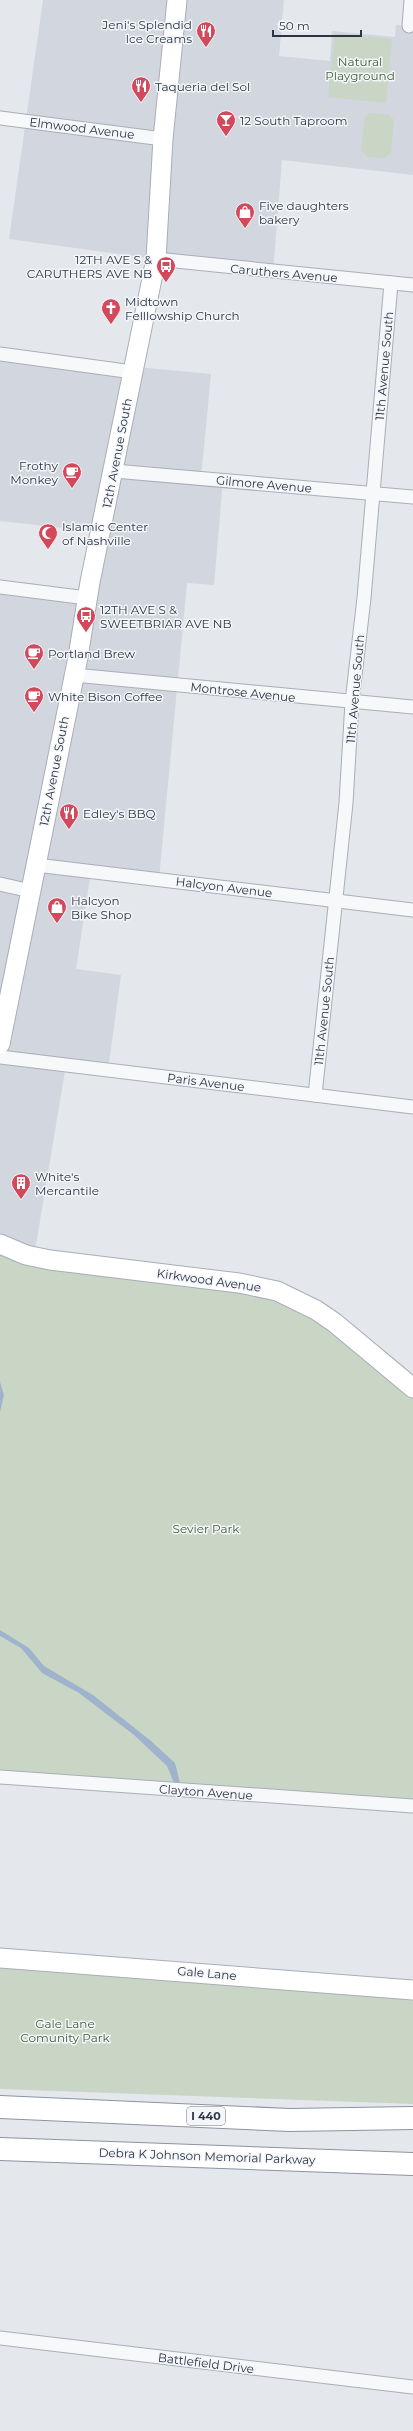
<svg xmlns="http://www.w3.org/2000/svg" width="413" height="2431" font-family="Montserrat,sans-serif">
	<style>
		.built { fill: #d2d6de }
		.green { fill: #c9d6c5 }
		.water { fill: #9fb4cc }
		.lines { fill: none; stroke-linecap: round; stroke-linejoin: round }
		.street-casing { stroke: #a9aeb7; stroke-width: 15 }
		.secondary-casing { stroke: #a9aeb7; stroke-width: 21 }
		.highway-casing { stroke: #8b94a3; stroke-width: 24 }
		.street { stroke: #f7f8fa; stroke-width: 13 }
		.secondary { stroke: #fff; stroke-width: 19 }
		.highway { stroke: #fff; stroke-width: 22 }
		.labels { text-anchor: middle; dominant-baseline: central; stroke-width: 3; stroke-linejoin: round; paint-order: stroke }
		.shield { fill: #f4f6f9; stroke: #676e7b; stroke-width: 1 }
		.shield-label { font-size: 11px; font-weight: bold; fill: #2b3445 }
		.poi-label { font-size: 12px; fill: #2b3445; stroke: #f4f6f9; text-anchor: start }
		.park-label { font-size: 12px; fill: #3f6138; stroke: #f4f6f9 }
		.street-label { font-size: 12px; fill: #2b3445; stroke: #f4f6f9 }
	</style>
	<rect width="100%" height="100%" fill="#e4e7ec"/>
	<g class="built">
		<path d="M43 0H284L279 56 330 61 332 31 395 37 396 25 409 26 413 0V175L282 160 273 272 171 261 9 239Z"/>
		<path d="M0 354 211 374 201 478 223 480 214 585 187 583 159 879 91 871 76 969 121 975 108 1070 66 1065 34 1257 0 1244V587L87 598 100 532 0 521Z"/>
	</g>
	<g class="green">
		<path d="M335 33 392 39 386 103 328 97Z"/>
		<path d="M369 113 389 115 394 120 391 153 385 158 368 157 361 150 365 117Z"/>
		<path d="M0 1253 255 1290 305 1310 413 1395V1802L0 1771Z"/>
		<path d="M0 1968H46L413 1996V2104L0 2089Z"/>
	</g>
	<g class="water">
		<path d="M0 1382 4 1395 0 1412Z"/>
		<path d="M0 1630 29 1648 44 1666 93 1695 151 1741 175 1763 180 1783H174L167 1766 134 1735 79 1693 42 1673 21 1648 0 1636Z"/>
	</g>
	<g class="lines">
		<g class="street-casing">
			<g id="street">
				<path d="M409 26 411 0"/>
				<path d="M0 118 163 139"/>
				<path d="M156 259 413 285"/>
				<path d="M0 354 133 372"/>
				<path d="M114 471 413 497"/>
				<path d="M0 587 87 598"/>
				<path d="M74 675 413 707"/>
				<path d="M36 865 413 910"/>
				<path d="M0 884 31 891"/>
				<path d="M0 1057 413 1107"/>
				<path d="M315 1095 346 803 352 702 364 598 391 283"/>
				<path d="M0 1777 413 1806"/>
				<path d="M0 2338 413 2387"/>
			</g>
		</g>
		<g class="secondary-casing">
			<g id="secondary">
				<path d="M0 1044 78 657 90 582 156 259 163 139 177 0"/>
				<path d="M0 1244 26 1255 50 1260 239 1283 277 1291 316 1310 335 1323 413 1388"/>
				<path d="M0 1958 413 1990"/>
			</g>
		</g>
		<g class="highway-casing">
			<g id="highway">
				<path d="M0 2107 290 2120 413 2118"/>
				<path d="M0 2149 413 2164"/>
			</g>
		</g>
		<use href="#street" class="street"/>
		<use href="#secondary" class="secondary"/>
		<use href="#highway" class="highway"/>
	</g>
	<defs>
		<g id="restaurant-pin" transform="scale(1)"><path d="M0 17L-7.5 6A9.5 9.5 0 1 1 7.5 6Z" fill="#d1495b" stroke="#f4f6f9"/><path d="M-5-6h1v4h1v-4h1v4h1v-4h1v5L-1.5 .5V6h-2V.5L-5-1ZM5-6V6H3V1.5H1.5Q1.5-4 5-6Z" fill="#fff"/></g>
		<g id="bar-pin" transform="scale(1)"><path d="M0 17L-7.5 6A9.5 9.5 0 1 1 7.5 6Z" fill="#d1495b" stroke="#f4f6f9"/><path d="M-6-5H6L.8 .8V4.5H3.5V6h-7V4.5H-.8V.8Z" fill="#fff"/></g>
		<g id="shop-pin" transform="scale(1)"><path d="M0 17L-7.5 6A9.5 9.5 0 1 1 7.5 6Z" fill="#d1495b" stroke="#f4f6f9"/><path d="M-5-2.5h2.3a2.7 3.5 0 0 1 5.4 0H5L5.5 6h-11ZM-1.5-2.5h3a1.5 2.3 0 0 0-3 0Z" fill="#fff"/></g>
		<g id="bus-pin" transform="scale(1)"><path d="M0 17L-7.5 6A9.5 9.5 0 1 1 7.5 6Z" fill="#d1495b" stroke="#f4f6f9"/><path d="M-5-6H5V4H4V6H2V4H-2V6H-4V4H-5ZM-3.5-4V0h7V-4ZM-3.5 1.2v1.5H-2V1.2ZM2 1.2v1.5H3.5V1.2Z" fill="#fff"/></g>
		<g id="church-pin" transform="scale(1)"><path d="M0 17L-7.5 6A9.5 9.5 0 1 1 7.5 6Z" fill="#d1495b" stroke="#f4f6f9"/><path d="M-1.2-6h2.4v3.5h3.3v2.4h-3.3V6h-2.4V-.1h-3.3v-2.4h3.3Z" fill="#fff"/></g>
		<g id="cafe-pin" transform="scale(1)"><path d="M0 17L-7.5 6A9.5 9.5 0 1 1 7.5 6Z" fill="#d1495b" stroke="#f4f6f9"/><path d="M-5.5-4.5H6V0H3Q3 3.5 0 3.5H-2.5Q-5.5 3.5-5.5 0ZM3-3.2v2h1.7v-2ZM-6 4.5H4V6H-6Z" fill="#fff"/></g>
		<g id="mosque-pin" transform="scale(1)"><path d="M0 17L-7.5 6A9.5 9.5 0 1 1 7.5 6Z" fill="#d1495b" stroke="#f4f6f9"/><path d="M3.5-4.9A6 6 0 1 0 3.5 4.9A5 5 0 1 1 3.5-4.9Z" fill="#fff"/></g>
		<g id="building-pin" transform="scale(1)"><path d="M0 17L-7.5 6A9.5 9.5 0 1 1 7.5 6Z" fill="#d1495b" stroke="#f4f6f9"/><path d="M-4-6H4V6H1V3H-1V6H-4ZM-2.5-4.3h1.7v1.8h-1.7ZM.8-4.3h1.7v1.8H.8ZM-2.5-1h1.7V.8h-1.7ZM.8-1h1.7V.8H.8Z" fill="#fff"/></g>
	</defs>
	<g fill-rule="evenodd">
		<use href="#restaurant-pin" x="206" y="31"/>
		<use href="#restaurant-pin" x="141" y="86"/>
		<use href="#bar-pin" x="226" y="120"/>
		<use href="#shop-pin" x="245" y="212"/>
		<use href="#bus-pin" x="166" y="266"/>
		<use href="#church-pin" x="111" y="308"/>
		<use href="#cafe-pin" x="72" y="472"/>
		<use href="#mosque-pin" x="48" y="533"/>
		<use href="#bus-pin" x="86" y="616"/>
		<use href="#cafe-pin" x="34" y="653"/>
		<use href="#cafe-pin" x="34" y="696"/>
		<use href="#restaurant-pin" x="69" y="813"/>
		<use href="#shop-pin" x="57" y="907"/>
		<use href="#building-pin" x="21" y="1183"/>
	</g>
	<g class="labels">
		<rect class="shield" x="187" y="2107" width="38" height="18" rx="3"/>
		<g class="shield-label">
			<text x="206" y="2116">I 440</text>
		</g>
		<g class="poi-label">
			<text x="192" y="24" text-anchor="end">Jeni's Splendid<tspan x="192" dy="14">Ice Creams</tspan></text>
			<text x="155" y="86">Taqueria del Sol</text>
			<text x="240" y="120">12 South Taproom</text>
			<text x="259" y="205">Five daughters<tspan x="259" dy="14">bakery</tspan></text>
			<text x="152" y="259" text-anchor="end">12TH AVE S &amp;<tspan x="152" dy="14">CARUTHERS AVE NB</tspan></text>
			<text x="125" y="301">Midtown<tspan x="125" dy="14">Felllowship Church</tspan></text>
			<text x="58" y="465" text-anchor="end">Frothy<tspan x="58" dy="14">Monkey</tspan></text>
			<text x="62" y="526">Islamic Center<tspan x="62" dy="14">of Nashville</tspan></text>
			<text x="100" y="609">12TH AVE S &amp;<tspan x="100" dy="14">SWEETBRIAR AVE NB</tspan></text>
			<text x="48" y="653">Portland Brew</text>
			<text x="48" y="696">White Bison Coffee</text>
			<text x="83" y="813">Edley's BBQ</text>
			<text x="71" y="900">Halcyon<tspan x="71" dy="14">Bike Shop</tspan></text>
			<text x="35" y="1176">White's<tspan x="35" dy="14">Mercantile</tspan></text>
		</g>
		<g class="park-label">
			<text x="360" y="61">Natural<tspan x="360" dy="14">Playground</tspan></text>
			<text x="206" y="1528">Sevier Park</text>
			<text x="65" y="2023">Gale Lane<tspan x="65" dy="14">Comunity Park</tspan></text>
		</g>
		<g class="street-label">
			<text transform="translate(82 128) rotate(7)">Elmwood Avenue</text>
			<text transform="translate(284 273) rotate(5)">Caruthers Avenue</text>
			<text transform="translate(384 366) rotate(-85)">11th Avenue South</text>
			<text transform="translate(117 453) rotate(-79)">12th Avenue South</text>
			<text transform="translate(264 484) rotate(5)">Gilmore Avenue</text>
			<text transform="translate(355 689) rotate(-85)">11th Avenue South</text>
			<text transform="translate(243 692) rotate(6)">Montrose Avenue</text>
			<text transform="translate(54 771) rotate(-79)">12th Avenue South</text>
			<text transform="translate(224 887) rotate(7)">Halcyon Avenue</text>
			<text transform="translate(324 1011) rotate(-84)">11th Avenue South</text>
			<text transform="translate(206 1082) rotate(7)">Paris Avenue</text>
			<text transform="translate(209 1280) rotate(8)">Kirkwood Avenue</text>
			<text transform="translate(206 1792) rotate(4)">Clayton Avenue</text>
			<text transform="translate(207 1973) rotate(5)">Gale Lane</text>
			<text transform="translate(207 2156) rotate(2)">Debra K Johnson Memorial Parkway</text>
			<text transform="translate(206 2363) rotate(7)">Battlefield Drive</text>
		</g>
	</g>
	<path d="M273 30v6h88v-6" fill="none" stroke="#2b3445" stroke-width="2"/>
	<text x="279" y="30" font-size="12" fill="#2b3445" stroke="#f4f6f9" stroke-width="3" paint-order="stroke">50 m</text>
</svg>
